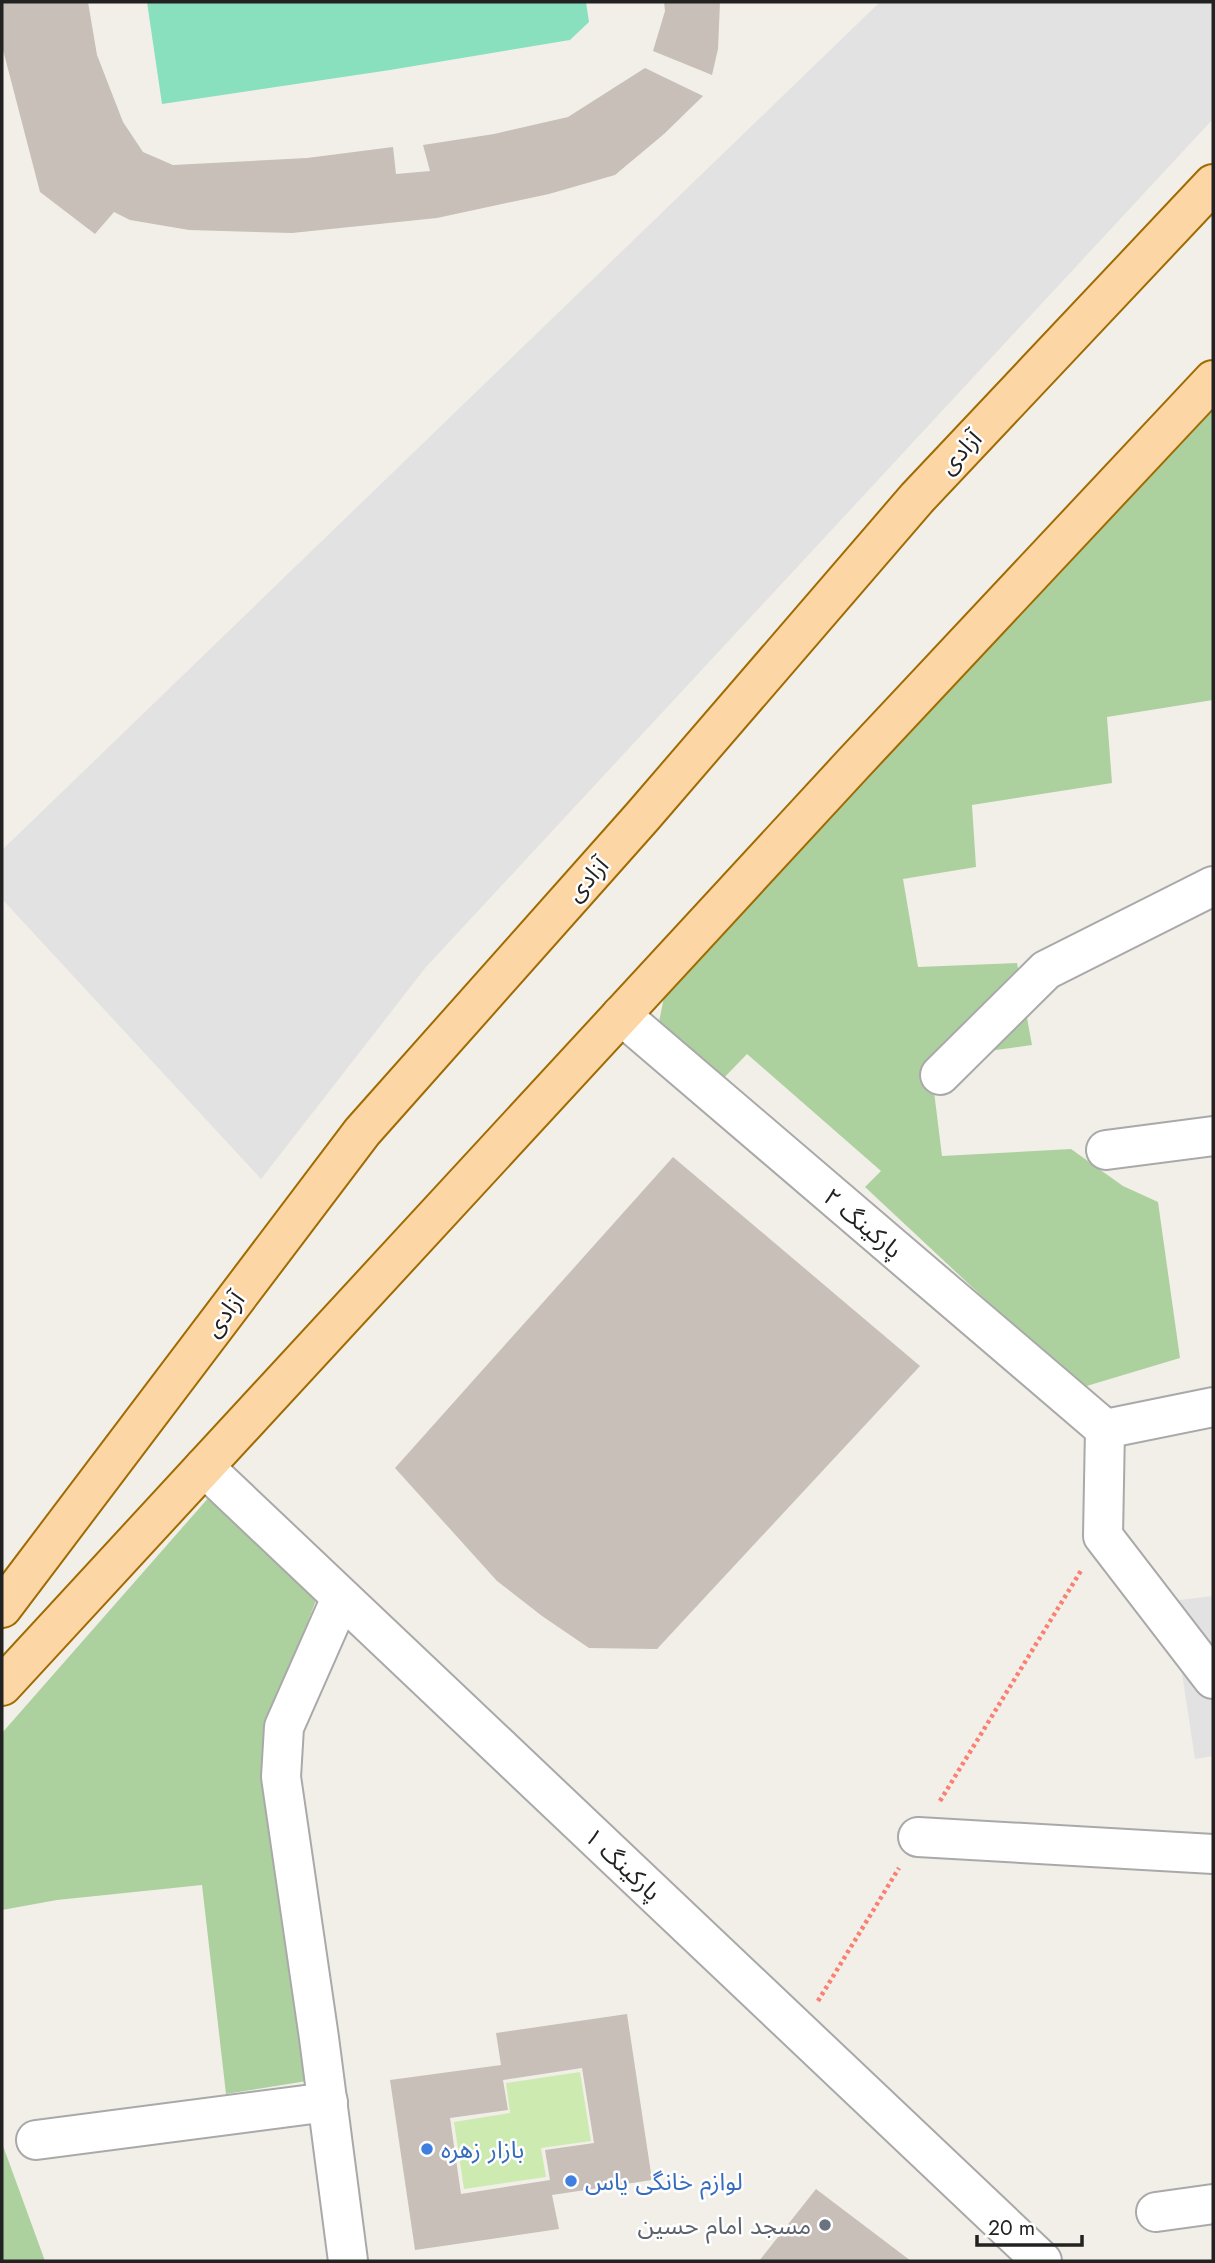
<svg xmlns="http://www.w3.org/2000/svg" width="1215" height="2263" font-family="Jost,'Noto Sans Arabic',sans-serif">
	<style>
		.grass { fill: #cdebb0 }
		.forest { fill: #add19e }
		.pitch { fill: #88e0be }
		.parking { fill: #e2e2e2 }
		.building { fill: #c7bfb8; fill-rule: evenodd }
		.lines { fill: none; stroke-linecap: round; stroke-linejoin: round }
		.minor-casing { stroke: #a9a9a9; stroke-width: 42 }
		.major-casing { stroke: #a06b00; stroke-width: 42 }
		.path { stroke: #fa8072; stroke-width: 4.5; stroke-dasharray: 3.5 3.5; stroke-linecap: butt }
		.minor { stroke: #fff; stroke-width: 38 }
		.major { stroke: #fcd6a4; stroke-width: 38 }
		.shop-dot { fill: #3f7fe0; stroke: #fff; stroke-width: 2.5 }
		.worship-dot { fill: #6b7280; stroke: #fff; stroke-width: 2.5 }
		.labels { text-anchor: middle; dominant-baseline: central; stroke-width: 5; stroke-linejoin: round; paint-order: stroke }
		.street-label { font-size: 24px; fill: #222; stroke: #fff }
		.shop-label { font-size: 24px; fill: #366cbe; stroke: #fff; text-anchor: start }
		.worship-label { font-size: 24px; fill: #5b616d; stroke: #fff; text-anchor: end }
	</style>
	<rect width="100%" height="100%" fill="#f2efe9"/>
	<path class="grass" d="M580 2072 591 2141 541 2148 546 2177 464 2189 454 2122 510 2113 506 2083Z"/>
	<g class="forest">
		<path d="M1213 402V700L1107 717 1112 783 972 805 976 867 903 879 918 967 1017 963 1032 1045 930 1059 942 1156 1071 1149 1123 1186 1158 1202 1180 1358 1080 1388 865 1187 881 1171 747 1054 717 1085 658 1027 664 997 755 896Z"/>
		<path d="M210 1496 317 1598 269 1721 307 2081 226 2094 202 1885 57 1900 2 1910V1733Z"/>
		<path d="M2 2143 45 2261H2Z"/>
	</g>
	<path class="pitch" d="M147 2H586L589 22 570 40 390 70 162 104Z"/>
	<g class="parking">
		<path d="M880 2H1213V119L426 967 261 1179 2 899V850Z"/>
		<path d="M1213 1596V1756L1195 1759 1171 1601Z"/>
	</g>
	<g class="building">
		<path d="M2 2H88L97 55 123 122 143 152 173 165 307 158 393 147 396 174 430 171 423 145 494 134 568 117 645 68 703 96 664 134 615 175 549 194 437 218 292 233 189 230 130 220 114 212 95 234 40 192 2 46Z"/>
		<path d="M664 2H720L718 49 712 75 653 51 665 11Z"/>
		<path d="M673 1157 920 1366 657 1649 589 1648 542 1616 497 1581 395 1468Z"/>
		<path d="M627 2014 652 2180 552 2195 559 2229 415 2250 390 2080 501 2065 496 2033ZM582 2068 594 2143 545 2150 550 2180 461 2194 450 2118 508 2110 503 2080Z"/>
		<path d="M816 2189 911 2261H759Z"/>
	</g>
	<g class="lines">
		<g class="minor-casing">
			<g id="minor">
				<path d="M621 1015 1105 1429"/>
				<path d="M940 1075 1046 970 1213 886"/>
				<path d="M1106 1150 1213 1136"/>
				<path d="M1105 1429 1103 1536 1213 1679"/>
				<path d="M1105 1429 1213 1407"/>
				<path d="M204 1467 1042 2261"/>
				<path d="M341 1598 284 1727 281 1777 319 2038 348 2261"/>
				<path d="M918 1837 1213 1854"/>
				<path d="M36 2140 328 2102"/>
				<path d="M1156 2212 1213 2204"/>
			</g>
		</g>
		<g class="major-casing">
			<g id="major">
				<path d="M2 1608 362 1132 642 817 917 498 1213 184"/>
				<path d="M2 1686 853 764 1213 380"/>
			</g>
		</g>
		<g class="path">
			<path d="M940 1801 1082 1569"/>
			<path d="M818 2001 899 1868"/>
		</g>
		<use href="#minor" class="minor"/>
		<use href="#major" class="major"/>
	</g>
	<g class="shop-dot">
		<circle cx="427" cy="2149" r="7"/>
		<circle cx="571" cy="2181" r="7"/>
	</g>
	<circle class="worship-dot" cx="825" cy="2225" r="7"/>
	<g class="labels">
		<g class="street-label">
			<text transform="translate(960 452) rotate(-47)">آزادی</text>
			<text transform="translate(587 879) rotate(-48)">آزادی</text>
			<text transform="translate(863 1223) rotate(40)">پارکینگ ۲</text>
			<text transform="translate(224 1314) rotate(-53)">آزادی</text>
			<text transform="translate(623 1864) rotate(43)">پارکینگ ۱</text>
		</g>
		<g class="shop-label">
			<text x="441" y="2149">بازار زهره</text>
			<text x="585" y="2181">لوازم خانگی یاس</text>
		</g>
		<g class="worship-label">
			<text x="811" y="2225">مسجد امام حسین</text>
		</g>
	</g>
	<rect width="1215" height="2263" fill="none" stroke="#222222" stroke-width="7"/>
	<path d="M977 2235v10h105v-10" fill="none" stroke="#222222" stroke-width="3.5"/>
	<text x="988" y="2235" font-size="21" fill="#222222" stroke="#ffffff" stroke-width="5" paint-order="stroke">20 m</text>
</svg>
